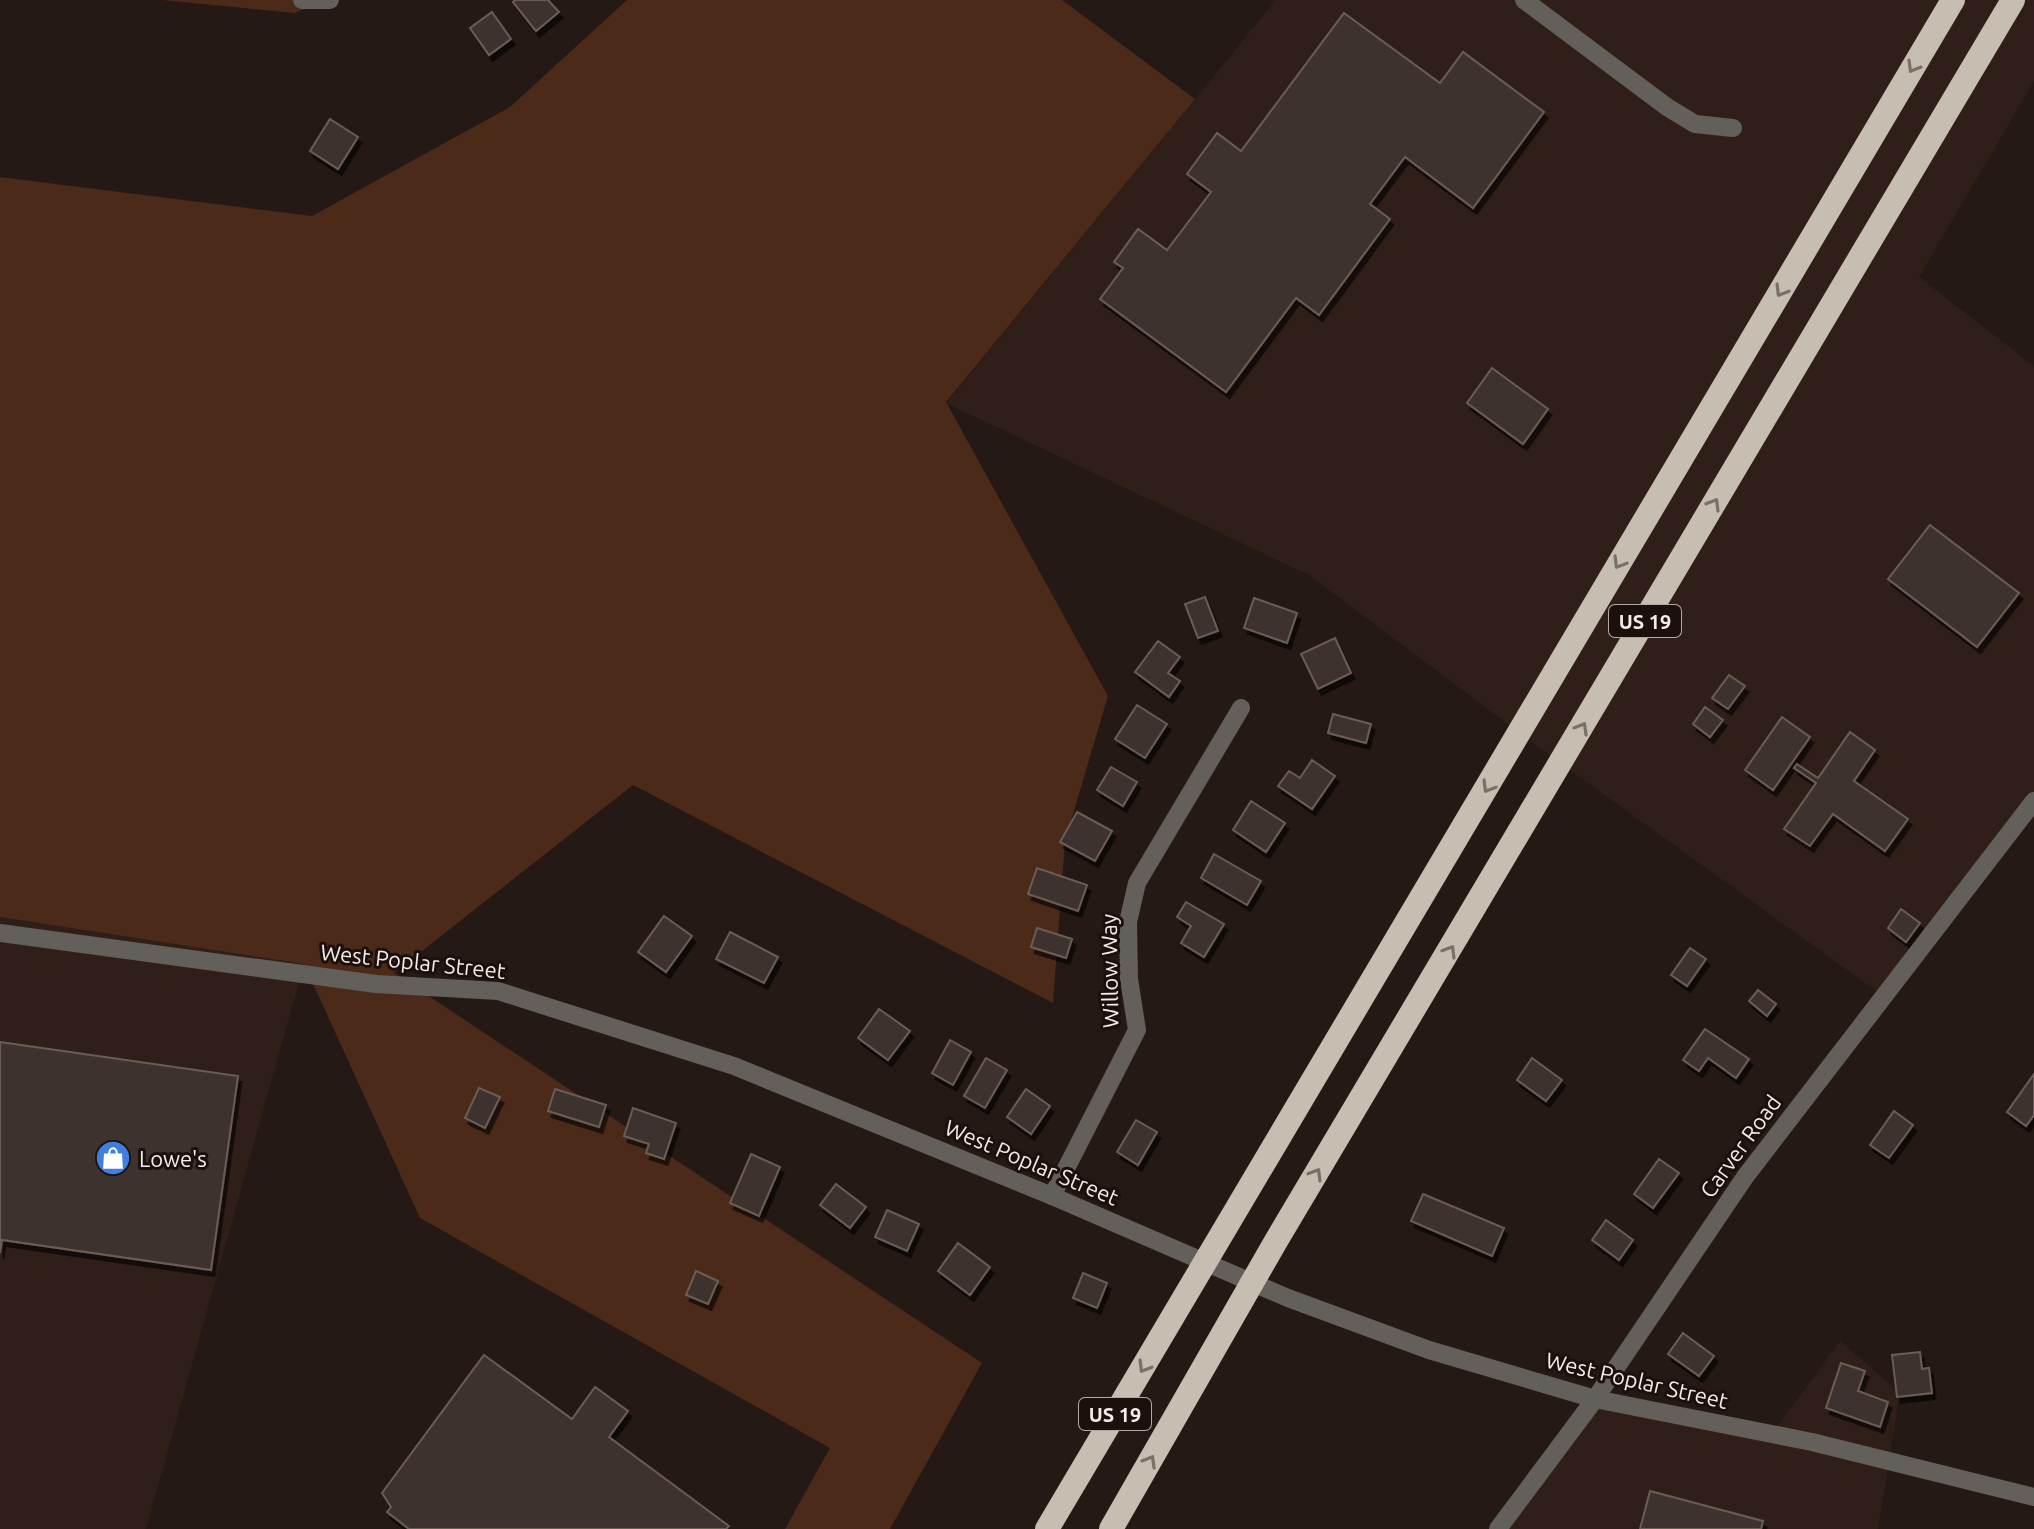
<svg xmlns="http://www.w3.org/2000/svg" width="2034" height="1529" font-family="Ubuntu,sans-serif">
	<style>
		.built { fill: #301f18 }
		.green { fill: #4c2a1a }
		.building { fill: #3e322d; stroke: #6a5d57; stroke-width: 2; filter: url(#shadow) }
		.lines { fill: none; stroke-linecap: round; stroke-linejoin: round }
		.minor { stroke: #635f5a; stroke-width: 18 }
		.highway { stroke: #c7beb2; stroke-width: 24 }
		.oneway { stroke: #7a7067 }
		.labels { text-anchor: middle; dominant-baseline: central; stroke-width: 6; stroke-linejoin: round; paint-order: stroke }
		.shield { fill: #1b100c; stroke: #b3aaa7; stroke-width: 2 }
		.shield-label { font-size: 20px; font-weight: bold; fill: #f4ece9 }
		.street-label { font-size: 22px; fill: #f4ece9; stroke: #1b100c }
		.poi-label { font-size: 22px; fill: #f4ece9; stroke: #1b100c; text-anchor: start }
	</style>
	<defs>
		<filter id="shadow"><feDropShadow dx="3.5" dy="6" stdDeviation="0" flood-color="#0009"/></filter>
	</defs>
	<rect width="100%" height="100%" fill="#241914"/>
	<g class="built">
		<path d="M1276 0H2034V81L1919 277 2034 366V796L1883 996 1541 749 1309 575 946 403Z"/>
		<path d="M0 917 304 964 146 1529H0Z"/>
		<path d="M1840 1341 1900 1393 1878 1529H1500L1598 1407 1772 1433Z"/>
	</g>
	<g class="green">
		<path d="M163 0H325L295 13Z"/>
		<path d="M627 0H1062L1195 99 946 402 1108 696 1065 841 1053 1003 633 785 394 973 982 1363 890 1529H785L830 1448 420 1218 304 964 0 917V177L312 216 510 107Z"/>
	</g>
	<g class="building">
		<path d="M515 0H548L559 12 536 31 513 2Z"/>
		<path d="M492 12 511 39 489 55 470 28Z"/>
		<path d="M1344 13 1440 83 1463 52 1544 112 1473 208 1405 157 1370 204 1390 219 1319 315 1296 298 1226 392 1100 299 1123 268 1114 262 1138 229 1167 250 1211 192 1187 174 1217 133 1241 151Z"/>
		<path d="M330 119 358 137 338 169 310 151Z"/>
		<path d="M1492 368 1548 409 1523 444 1467 403Z"/>
		<path d="M1930 525 2019 593 1977 647 1888 579Z"/>
		<path d="M1205 597 1218 631 1198 638 1185 604Z"/>
		<path d="M1254 598 1297 613 1287 643 1244 628Z"/>
		<path d="M1335 638 1351 673 1318 689 1301 654Z"/>
		<path d="M1158 641 1180 657 1168 673 1180 681 1169 697 1135 672Z"/>
		<path d="M1729 675 1745 686 1728 709 1712 698Z"/>
		<path d="M1137 705 1167 724 1145 758 1115 739Z"/>
		<path d="M1705 707 1723 720 1710 737 1693 724Z"/>
		<path d="M1333 714 1371 724 1366 743 1328 733Z"/>
		<path d="M1782 717 1810 737 1773 790 1745 770Z"/>
		<path d="M1850 732 1875 750 1854 781 1908 819 1885 851 1833 814 1810 846 1784 829 1816 783 1794 768 1797 764 1818 778Z"/>
		<path d="M1312 760 1335 776 1312 809 1278 786 1289 771 1300 778Z"/>
		<path d="M1111 767 1137 782 1123 806 1097 790Z"/>
		<path d="M1251 801 1285 823 1266 852 1233 830Z"/>
		<path d="M1077 812 1112 831 1095 861 1060 842Z"/>
		<path d="M1214 854 1261 881 1247 905 1201 878Z"/>
		<path d="M1037 868 1087 885 1078 911 1028 894Z"/>
		<path d="M1186 902 1224 924 1204 957 1181 943 1191 926 1177 917Z"/>
		<path d="M1901 909 1920 923 1906 942 1888 928Z"/>
		<path d="M664 916 692 936 666 972 638 952Z"/>
		<path d="M1037 928 1072 939 1066 958 1031 947Z"/>
		<path d="M730 932 778 957 764 983 716 959Z"/>
		<path d="M1690 948 1706 959 1687 986 1671 975Z"/>
		<path d="M1758 990 1776 1004 1767 1016 1749 1001Z"/>
		<path d="M879 1009 910 1031 888 1060 858 1038Z"/>
		<path d="M1705 1029 1749 1059 1736 1078 1708 1058 1699 1071 1683 1060Z"/>
		<path d="M950 1040 971 1052 953 1085 932 1073Z"/>
		<path d="M0 1042 238 1076 211 1270 2 1240 0 1253Z"/>
		<path d="M986 1058 1007 1070 985 1108 964 1096Z"/>
		<path d="M1532 1058 1562 1080 1546 1101 1517 1080Z"/>
		<path d="M2034 1074V1115L2026 1126 2007 1112Z"/>
		<path d="M479 1088 500 1097 485 1128 465 1118Z"/>
		<path d="M555 1089 606 1105 599 1127 548 1111Z"/>
		<path d="M1026 1089 1050 1106 1031 1134 1007 1117Z"/>
		<path d="M633 1108 676 1123 664 1159 646 1153 649 1144 624 1136Z"/>
		<path d="M1894 1111 1913 1125 1889 1158 1870 1145Z"/>
		<path d="M1136 1120 1157 1132 1138 1165 1117 1152Z"/>
		<path d="M751 1154 780 1167 759 1216 730 1203Z"/>
		<path d="M1659 1159 1679 1173 1653 1208 1634 1194Z"/>
		<path d="M836 1184 866 1207 850 1228 820 1205Z"/>
		<path d="M1423 1194 1504 1228 1492 1256 1411 1221Z"/>
		<path d="M887 1210 919 1224 907 1251 875 1237Z"/>
		<path d="M1606 1220 1633 1240 1619 1260 1592 1240Z"/>
		<path d="M958 1243 990 1267 970 1295 938 1271Z"/>
		<path d="M696 1271 718 1281 708 1304 686 1295Z"/>
		<path d="M1083 1273 1107 1283 1097 1308 1073 1298Z"/>
		<path d="M1683 1333 1714 1356 1699 1376 1668 1354Z"/>
		<path d="M1920 1352 1922 1369 1929 1368 1932 1393 1897 1397 1892 1355Z"/>
		<path d="M484 1355 572 1419 595 1387 628 1411 609 1437 729 1526 726 1529H409L387 1512 391 1507 382 1493Z"/>
		<path d="M1841 1363 1865 1371 1858 1391 1888 1402 1880 1427 1826 1408Z"/>
		<path d="M1650 1491 1763 1521 1761 1529H1640Z"/>
	</g>
	<g class="lines">
		<g class="minor">
			<path d="M302 0H330"/>
			<path d="M1524 0 1667 107 1695 124 1733 128"/>
			<path d="M0 933 376 984 498 991 734 1066 1052 1196 1288 1298 1429 1350 1595 1399 1812 1442 2034 1497"/>
			<path d="M1052 1196 1137 1030 1129 979 1128 922 1137 883 1241 708"/>
			<path d="M1498 1529 1595 1399 1745 1177 2034 801"/>
		</g>
		<g class="highway">
			<path d="M1047 1529 1953 0"/>
			<path d="M1111 1529 1276 1241 2013 0"/>
		</g>
	</g>
	<defs><path id="oneway-chevron" d="M-2-3.5L2.5 0L-2 3.5" fill="none" stroke-width="1.6" stroke-linecap="round" stroke-linejoin="round" transform="scale(2)"/></defs>
	<g class="oneway">
		<use href="#oneway-chevron" transform="translate(1913 67) rotate(120)"/>
		<use href="#oneway-chevron" transform="translate(1781 291) rotate(121)"/>
		<use href="#oneway-chevron" transform="translate(1714 504) rotate(-59)"/>
		<use href="#oneway-chevron" transform="translate(1619 563) rotate(121)"/>
		<use href="#oneway-chevron" transform="translate(1582 728) rotate(-60)"/>
		<use href="#oneway-chevron" transform="translate(1488 787) rotate(121)"/>
		<use href="#oneway-chevron" transform="translate(1450 951) rotate(-59)"/>
		<use href="#oneway-chevron" transform="translate(1316 1174) rotate(-59)"/>
		<use href="#oneway-chevron" transform="translate(1144 1367) rotate(121)"/>
		<use href="#oneway-chevron" transform="translate(1150 1461) rotate(-60)"/>
	</g>
	<defs>
		<g id="shop-disc" transform="scale(1.8)"><circle r="9.5" fill="#3f7fe0" stroke="#1b100c"/><path d="M-5-2.5h2.3a2.7 3.5 0 0 1 5.4 0H5L5.5 6h-11ZM-1.5-2.5h3a1.5 2.3 0 0 0-3 0Z" fill="#fff"/></g>
	</defs>
	<g fill-rule="evenodd">
		<use href="#shop-disc" x="113" y="1158"/>
	</g>
	<g class="labels">
		<g class="shield">
			<rect x="1609" y="605" width="72" height="32" rx="6"/>
			<rect x="1079" y="1398" width="72" height="32" rx="6"/>
		</g>
		<g class="shield-label">
			<text x="1645" y="621">US 19</text>
			<text x="1115" y="1414">US 19</text>
		</g>
		<g class="street-label">
			<text transform="translate(413 961) rotate(6)">West Poplar Street</text>
			<text transform="translate(1109 971) rotate(-91)">Willow Way</text>
			<text transform="translate(1740 1146) rotate(-54)">Carver Road</text>
			<text transform="translate(1032 1162) rotate(23)">West Poplar Street</text>
			<text transform="translate(1637 1380) rotate(13)">West Poplar Street</text>
		</g>
		<g class="poi-label">
			<text x="139" y="1158">Lowe's</text>
		</g>
	</g>
</svg>
